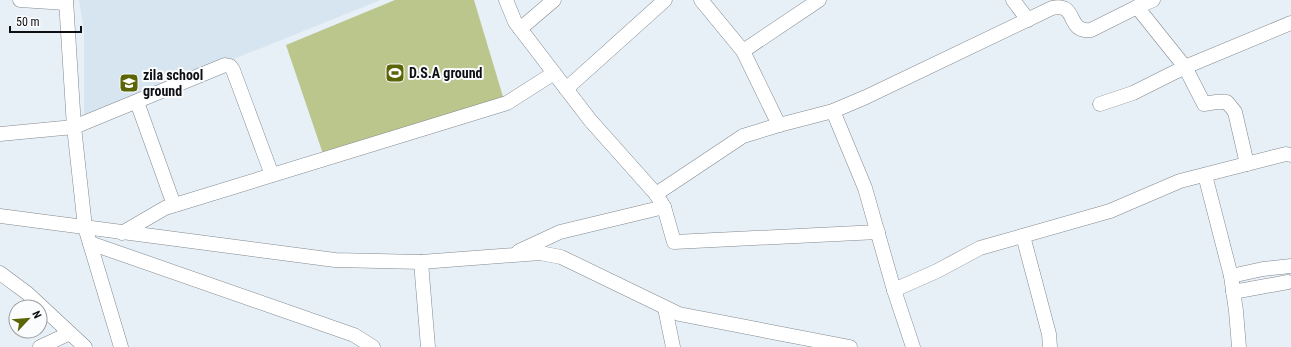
<svg xmlns="http://www.w3.org/2000/svg" width="1291" height="347" font-family="'Roboto Condensed',sans-serif">
	<style>
		.built { fill: #d7e5f0 }
		.green { fill: #bbc68c }
		.lines { fill: none; stroke-linecap: round; stroke-linejoin: round }
		.minor-casing { stroke: #82898f; stroke-width: 15 }
		.minor { stroke: #fff; stroke-width: 14 }
		.labels { text-anchor: middle; dominant-baseline: central; stroke-width: 4; stroke-linejoin: round; paint-order: stroke }
		.poi-label { font-size: 14px; font-weight: bold; fill: #0d0f12; stroke: #fbfcfe; text-anchor: start }
	</style>
	<rect width="100%" height="100%" fill="#e8f0f7"/>
	<path class="built" d="M79 0H381L84 119V31Z"/>
	<path class="green" d="M395 0H474L504 100 323 154 286 45Z"/>
	<g class="lines">
		<g class="minor-casing">
			<g id="minor">
				<path d="M20 0 66 3"/>
				<path d="M66 0 74 127 85 227 121 347"/>
				<path d="M506 0 515 22 590 120 656 194"/>
				<path d="M701 0 743 51"/>
				<path d="M819 0 743 51 779 125 833 111 866 97 1052 8C1079 2 1065 33 1091 30L1137 7 1185 67 1291 23"/>
				<path d="M1013 0 1028 20"/>
				<path d="M1137 7 1153 0"/>
				<path d="M520 29 554 0"/>
				<path d="M566 89 665 0"/>
				<path d="M137 102 174 205"/>
				<path d="M1100 104 1133 93 1185 67 1204 104 1216 102H1227L1235 112 1247 164"/>
				<path d="M833 111 865 188 894 290 913 347"/>
				<path d="M0 134 74 127 225 65 230 66 233 70 272 175"/>
				<path d="M1205 175 1231 276 1236 311 1239 347"/>
				<path d="M664 207 674 242 878 232"/>
				<path d="M0 216 335 260 421 262 540 253 561 257 679 314 850 347"/>
				<path d="M122 233 165 208 507 103 554 73"/>
				<path d="M1023 236 1049 334 1050 347"/>
				<path d="M90 243 354 335 373 347"/>
				<path d="M519 251 560 232 664 207 656 194 743 136 779 125"/>
				<path d="M421 262 428 347"/>
				<path d="M0 273 27 293 85 347"/>
				<path d="M1231 276 1263 269 1291 266"/>
				<path d="M894 290 937 271 980 248 1110 211 1180 181 1286 154 1291 155"/>
				<path d="M1233 292 1288 282"/>
				<path d="M665 308 673 347"/>
				<path d="M40 347 70 333"/>
			</g>
		</g>
		<use href="#minor" class="minor"/>
	</g>
	<defs>
		<g id="stadium-square" transform="scale(1)"><rect x="-9" y="-9" width="18" height="18" rx="4" fill="#5b6506" stroke="#fbfcfe"/><path d="M0-5a6.5 5 0 1 0 0 10a6.5 5 0 1 0 0-10ZM-3.5-1.8h7v3.6h-7Z" fill="#fff"/></g>
		<g id="school-square" transform="scale(1)"><rect x="-9" y="-9" width="18" height="18" rx="4" fill="#5b6506" stroke="#fbfcfe"/><path d="M0-5L7-2L0 1L-7-2ZM-4 1L0 2.5L4 1V4Q0 6-4 4Z" fill="#fff"/></g>
	</defs>
	<g fill-rule="evenodd">
		<use href="#stadium-square" x="395" y="73"/>
		<use href="#school-square" x="129" y="83"/>
	</g>
	<g class="labels">
		<g class="poi-label">
			<text x="409" y="73">D.S.A ground</text>
			<text x="143" y="75">zila school<tspan x="143" dy="16">ground</tspan></text>
		</g>
	</g>
	<g transform="translate(28 319) rotate(64)"><circle r="19" fill="#fbfcfe" stroke="#9c9da0"/>
	<path d="M0-3L7 15L0 10L-7 15Z" fill="#5b6506"/>
	<text y="-6" font-size="11" font-weight="bold" text-anchor="middle" fill="#0d0f12">N</text>
	</g>
	<path d="M10 26v6h71v-6" fill="none" stroke="#0d0f12" stroke-width="2"/>
	<text x="16" y="26" font-size="12" fill="#0d0f12" stroke="#fbfcfe" stroke-width="3" paint-order="stroke">50 m</text>
</svg>
